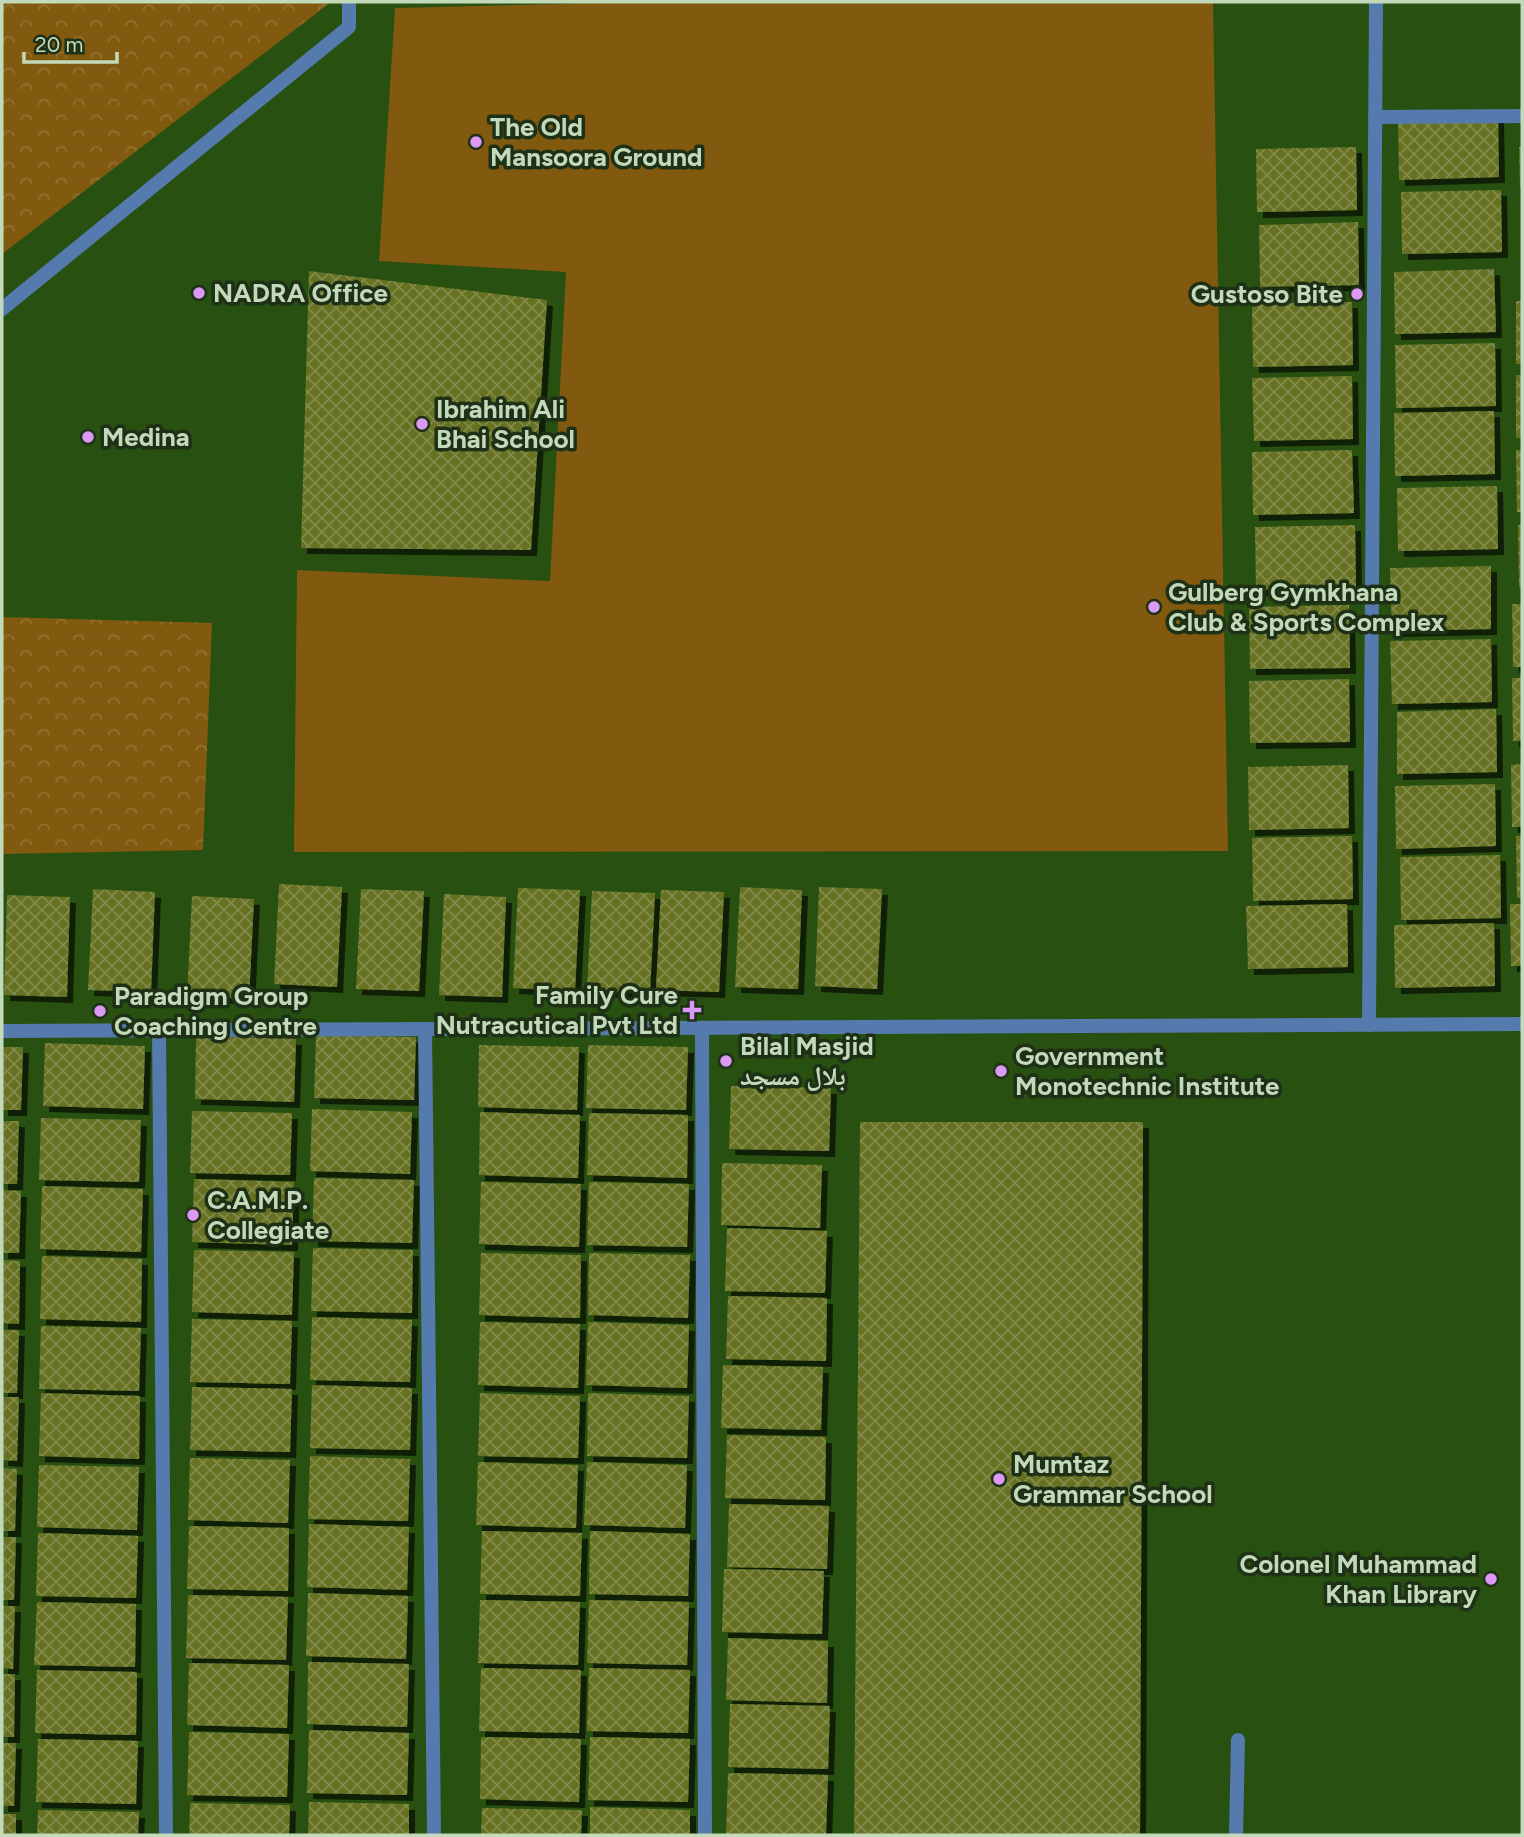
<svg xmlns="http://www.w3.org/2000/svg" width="1524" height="1837" font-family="Figtree,'Noto Naskh Arabic',sans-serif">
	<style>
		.green { fill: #825a0f }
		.park { fill: url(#park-crowns) }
		.building { fill: url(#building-cross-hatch); filter: url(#shadow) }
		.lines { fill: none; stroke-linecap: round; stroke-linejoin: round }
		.street { stroke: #557aae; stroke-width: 14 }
		.poi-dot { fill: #dc99f4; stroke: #1e3016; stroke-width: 2.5 }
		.labels { text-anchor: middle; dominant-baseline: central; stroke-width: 7; stroke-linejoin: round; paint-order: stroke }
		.poi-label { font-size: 26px; font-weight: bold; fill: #c3daba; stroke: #1e3016; text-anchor: start }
	</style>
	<defs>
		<pattern id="park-crowns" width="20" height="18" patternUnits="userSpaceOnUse" patternTransform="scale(1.75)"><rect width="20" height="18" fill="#825a0f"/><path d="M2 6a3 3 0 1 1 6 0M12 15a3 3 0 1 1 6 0" fill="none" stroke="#927130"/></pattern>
		<pattern id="building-cross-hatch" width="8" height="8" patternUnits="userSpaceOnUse" patternTransform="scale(1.75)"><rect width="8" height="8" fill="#667123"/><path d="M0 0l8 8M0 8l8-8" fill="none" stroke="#818b4b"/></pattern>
		<filter id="shadow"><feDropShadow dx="6" dy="6" stdDeviation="0" flood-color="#0009"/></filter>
	</defs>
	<rect width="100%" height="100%" fill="#275011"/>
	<path class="green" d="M644 2H1213L1228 851 294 852 297 570 550 581 566 272 379 261 395 8Z"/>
	<g class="park">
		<path d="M2 2H331L2 254Z"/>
		<path d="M2 617 212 623 203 850 2 854Z"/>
	</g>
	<g class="building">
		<path d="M1498 114 1499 177 1399 180 1398 117Z"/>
		<path d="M1356 147 1357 210 1257 212 1256 149Z"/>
		<path d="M1519 147H1522V187H1520Z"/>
		<path d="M1501 190 1502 252 1402 254 1401 192Z"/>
		<path d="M1358 222 1359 285 1260 287 1259 225Z"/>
		<path d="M1494 269 1496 332 1395 334 1394 272Z"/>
		<path d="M309 271 547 300 531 550 301 548Z"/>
		<rect x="1516" y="301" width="6" height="63"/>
		<path d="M1352 302 1353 365 1253 367 1252 304Z"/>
		<path d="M1495 343 1496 406 1396 408 1395 345Z"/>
		<rect x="1516" y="375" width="6" height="63"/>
		<path d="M1352 376 1353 439 1254 441 1252 378Z"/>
		<path d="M1494 411 1495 474 1395 476 1394 413Z"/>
		<path d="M1352 450 1354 513 1253 515 1252 452Z"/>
		<path d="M1516 450H1522V512H1517Z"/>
		<path d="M1497 486 1498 549 1398 551 1397 488Z"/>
		<path d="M1355 525 1356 588 1256 590 1255 527Z"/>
		<path d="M1518 525H1522V587H1519Z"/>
		<path d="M1491 566V629L1392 631 1390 568Z"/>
		<path d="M1512 604H1522V667H1513Z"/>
		<path d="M1349 605 1350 668 1250 669 1249 607Z"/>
		<path d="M1491 639 1492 702 1392 704 1390 641Z"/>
		<path d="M1512 678H1522V741H1513Z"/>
		<path d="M1349 679 1350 742 1250 743 1249 681Z"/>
		<path d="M1496 709 1497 772 1397 774V712Z"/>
		<path d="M1522 764V827H1512L1511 765Z"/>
		<path d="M1348 765 1349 828 1249 830 1248 767Z"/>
		<path d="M1495 784 1496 846 1396 849 1395 786Z"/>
		<path d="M1352 836 1353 899 1253 901 1252 838Z"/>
		<path d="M1516 836H1522V898H1517Z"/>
		<path d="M1500 855 1501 918 1401 920 1400 857Z"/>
		<path d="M279 884 342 887 337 987 274 984Z"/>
		<path d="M740 887 802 890 798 989 735 987Z"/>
		<path d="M819 887 882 889 877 989 815 986Z"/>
		<path d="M518 888 580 890 575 991 513 988Z"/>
		<path d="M93 889 155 892 151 992 88 990Z"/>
		<path d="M361 889 424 891 419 991 356 989Z"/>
		<path d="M661 890 724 892 719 992 656 990Z"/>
		<path d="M592 891 655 893 650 993 587 991Z"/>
		<path d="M444 894 506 897 502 997 439 995Z"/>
		<path d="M7 895 70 897 67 997 4 995Z"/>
		<path d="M192 896 254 899 249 999 187 996Z"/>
		<path d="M1347 904 1348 967 1248 969 1246 906Z"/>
		<path d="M1510 904H1522V966H1511Z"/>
		<path d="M1494 923 1495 986 1395 988 1394 925Z"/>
		<path d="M316 1035 416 1037 414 1100 314 1098Z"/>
		<path d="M196 1036 296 1039 294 1102 195 1099Z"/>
		<path d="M45 1043 145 1046 143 1109 43 1106Z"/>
		<path d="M479 1045 579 1047 577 1110 478 1107Z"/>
		<path d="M588 1045 688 1047 686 1110 586 1108Z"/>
		<path d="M2 1047H23L21 1110H2Z"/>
		<path d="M731 1086 831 1088 829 1151 729 1149Z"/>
		<path d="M312 1109 412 1112 410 1174 310 1171Z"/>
		<path d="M192 1111 292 1113 290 1175 190 1173Z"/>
		<path d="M480 1112 580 1115 578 1178 479 1175Z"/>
		<path d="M589 1113 688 1115 687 1178 587 1175Z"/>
		<path d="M41 1118 141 1120 139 1182 39 1180Z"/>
		<path d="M2 1121H19L17 1184H2Z"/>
		<path d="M860 1122H1143L1140 1835H854Z"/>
		<path d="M722 1163 822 1165 820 1228 721 1225Z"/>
		<path d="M314 1178 414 1180 412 1243 312 1241Z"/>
		<path d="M194 1179 294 1182 292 1245 192 1242Z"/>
		<path d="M481 1182 581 1184 579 1247 479 1244Z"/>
		<path d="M589 1182 689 1184 687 1247 587 1245Z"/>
		<path d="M42 1186 143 1189 141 1252 40 1249Z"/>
		<path d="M2 1190 21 1191 19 1253H2Z"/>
		<path d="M727 1228 827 1231 825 1293 725 1291Z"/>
		<path d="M313 1248 413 1250 412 1313 311 1311Z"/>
		<path d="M194 1250 294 1252 292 1315 192 1312Z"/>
		<path d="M481 1253 581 1255 580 1318 479 1315Z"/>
		<path d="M589 1253 690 1255 688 1318 588 1315Z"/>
		<path d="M42 1256 142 1259 141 1322 40 1319Z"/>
		<path d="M2 1260 20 1261 19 1324 2 1323Z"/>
		<path d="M728 1296 827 1298 826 1361 726 1359Z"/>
		<path d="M312 1317 412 1320 410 1382 310 1380Z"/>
		<path d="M192 1319 292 1321 290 1384 190 1382Z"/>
		<path d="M480 1322 580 1324 578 1388 478 1385Z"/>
		<path d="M588 1322 689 1325 687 1388 586 1385Z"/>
		<path d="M41 1326 141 1328 139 1391 39 1389Z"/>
		<path d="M2 1330H19L17 1393H2Z"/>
		<path d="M723 1365 823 1367 821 1430 721 1428Z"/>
		<path d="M312 1385 412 1388 410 1450 310 1448Z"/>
		<path d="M192 1387 292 1389 290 1452 190 1450Z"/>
		<path d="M41 1393 140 1396 139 1459 39 1456Z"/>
		<path d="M480 1393 580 1396 578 1458 478 1456Z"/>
		<path d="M588 1393 689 1396 687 1458 587 1456Z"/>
		<path d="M2 1397H19L17 1461 2 1460Z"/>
		<path d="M727 1435 826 1437 825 1500 725 1498Z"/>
		<path d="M310 1456 410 1459 408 1521 308 1519Z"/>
		<path d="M190 1458 290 1460 288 1523 188 1520Z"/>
		<path d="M478 1462 578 1465 576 1528 476 1525Z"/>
		<path d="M587 1462 687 1465 685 1528 584 1525Z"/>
		<path d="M39 1465 139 1467 137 1530 37 1527Z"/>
		<path d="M2 1468 17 1469 15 1531H2Z"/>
		<path d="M729 1504 829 1506 827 1569 727 1567Z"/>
		<path d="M309 1524 409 1527 407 1590 307 1587Z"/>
		<path d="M189 1526 289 1528 288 1591 187 1589Z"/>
		<path d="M482 1531 582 1533 580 1596 480 1594Z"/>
		<path d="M590 1531 690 1534 688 1596 589 1594Z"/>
		<path d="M38 1533 138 1536 136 1598 36 1596Z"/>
		<path d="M2 1537H16L14 1600H2Z"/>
		<path d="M724 1569 824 1571 822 1634 722 1632Z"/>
		<path d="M308 1593 408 1596 406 1659 306 1656Z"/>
		<path d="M188 1595 288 1597 286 1660 186 1658Z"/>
		<path d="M480 1600 580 1602 578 1665 478 1663Z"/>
		<path d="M589 1600 689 1602 687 1665 587 1663Z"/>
		<path d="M37 1602 136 1604 135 1667 34 1665Z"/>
		<path d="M2 1606H15L13 1669 2 1668Z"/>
		<path d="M728 1638 828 1641 827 1703 726 1700Z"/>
		<path d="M308 1662 409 1664 407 1727 307 1724Z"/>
		<path d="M189 1663 289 1665 287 1728 187 1725Z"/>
		<path d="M481 1668 581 1670 579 1733 479 1731Z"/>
		<path d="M589 1668 690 1670 688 1733 587 1731Z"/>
		<path d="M37 1670 137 1672 136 1735 35 1733Z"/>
		<path d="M2 1674H15L14 1737H2Z"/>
		<path d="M730 1704 830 1706 828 1769 728 1767Z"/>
		<path d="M309 1730 409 1733 407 1795 307 1793Z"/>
		<path d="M189 1732 289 1734 287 1797 187 1795Z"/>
		<path d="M481 1737 581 1739 579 1802 480 1799Z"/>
		<path d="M590 1737 690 1739 688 1802 588 1800Z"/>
		<path d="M38 1739 138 1741 136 1804 36 1802Z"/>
		<path d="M2 1743H16L14 1806H2Z"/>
		<path d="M728 1773 828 1775 826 1835H726Z"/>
		<path d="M309 1802 409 1804V1835H308Z"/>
		<path d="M190 1803 290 1805 289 1835H189Z"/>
		<path d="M590 1807 690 1810V1835H590Z"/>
		<path d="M482 1808 582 1810 581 1835H481Z"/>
		<path d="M38 1810 139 1812 138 1835H37Z"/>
		<rect x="2" y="1814" width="14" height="21"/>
	</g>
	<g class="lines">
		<g class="street">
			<path d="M1375 117 1522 116"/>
			<path d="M2 309 349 27V2"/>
			<path d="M1369 1025 1376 2"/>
			<path d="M702 1028 705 1835"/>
			<path d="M425 1029 434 1835"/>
			<path d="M2 1031 1522 1024"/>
			<path d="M159 1031 166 1835"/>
			<path d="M1236 1835 1238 1740"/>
		</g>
	</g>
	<g class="poi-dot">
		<circle cx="476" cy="142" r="7"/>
		<circle cx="199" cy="293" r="7"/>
		<circle cx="1357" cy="294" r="7"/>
		<circle cx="422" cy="424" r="7"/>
		<circle cx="88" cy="437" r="7"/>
		<circle cx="1154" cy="607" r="7"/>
		<path d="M688.5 999.5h7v7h7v7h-7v7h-7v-7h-7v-7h7z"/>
		<circle cx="100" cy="1011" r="7"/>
		<circle cx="726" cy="1061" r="7"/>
		<circle cx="1001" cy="1071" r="7"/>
		<circle cx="193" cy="1215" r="7"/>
		<circle cx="999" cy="1479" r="7"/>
		<circle cx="1491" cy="1579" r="7"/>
	</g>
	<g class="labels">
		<g class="poi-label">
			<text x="490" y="127">The Old<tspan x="490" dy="30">Mansoora Ground</tspan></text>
			<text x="213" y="293">NADRA Office</text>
			<text x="1343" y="294" text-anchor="end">Gustoso Bite</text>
			<text x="436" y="409">Ibrahim Ali<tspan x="436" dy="30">Bhai School</tspan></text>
			<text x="102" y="437">Medina</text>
			<text x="1168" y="592">Gulberg Gymkhana<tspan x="1168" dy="30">Club &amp; Sports Complex</tspan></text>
			<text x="678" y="995" text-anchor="end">Family Cure<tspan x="678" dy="30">Nutracutical Pvt Ltd</tspan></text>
			<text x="114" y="996">Paradigm Group<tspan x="114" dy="30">Coaching Centre</tspan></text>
			<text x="740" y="1046">Bilal Masjid<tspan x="740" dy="30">بلال مسجد</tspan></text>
			<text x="1015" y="1056">Government<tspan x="1015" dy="30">Monotechnic Institute</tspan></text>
			<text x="207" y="1200">C.A.M.P.<tspan x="207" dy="30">Collegiate</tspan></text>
			<text x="1013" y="1464">Mumtaz<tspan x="1013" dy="30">Grammar School</tspan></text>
			<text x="1477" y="1564" text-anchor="end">Colonel Muhammad<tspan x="1477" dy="30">Khan Library</tspan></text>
		</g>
	</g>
	<rect width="1524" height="1837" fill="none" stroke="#c3daba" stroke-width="7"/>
	<path d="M24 52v10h93v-10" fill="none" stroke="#c3daba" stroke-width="3.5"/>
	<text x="35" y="52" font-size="21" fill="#c3daba" stroke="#1e3016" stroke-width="5" paint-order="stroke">20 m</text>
</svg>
